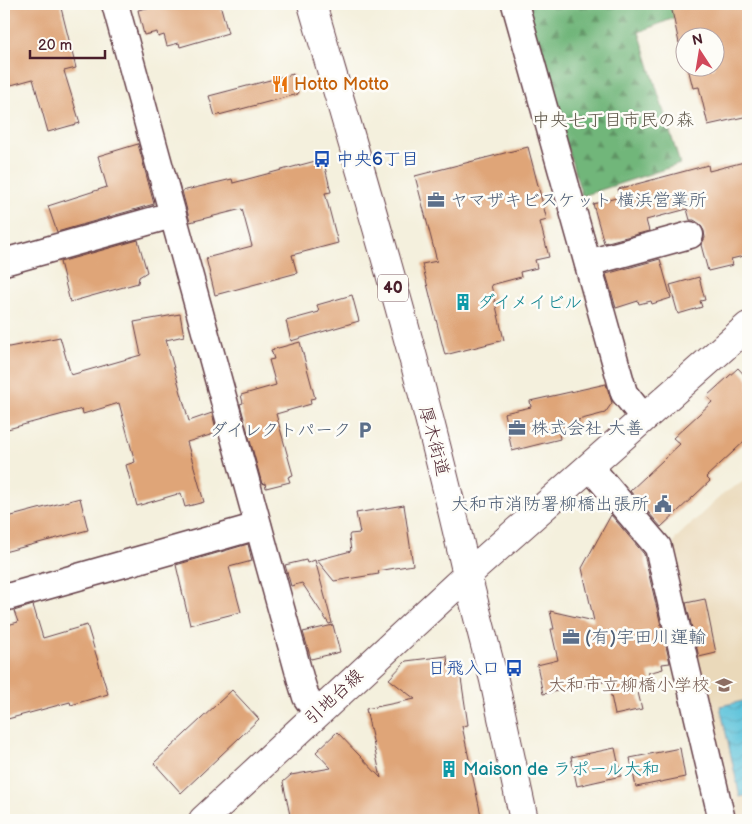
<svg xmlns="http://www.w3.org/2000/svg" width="752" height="824" font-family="'Balsamiq Sans','Klee One',sans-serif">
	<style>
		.built { fill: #ead9ba }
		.forest { fill: url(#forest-firs); stroke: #5e6a52 }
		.water { fill: url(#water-waves); stroke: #537082 }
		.building { fill: #dfa578 }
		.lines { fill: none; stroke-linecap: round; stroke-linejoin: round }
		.minor-casing { stroke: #643e46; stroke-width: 29 }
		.tertiary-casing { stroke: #643e46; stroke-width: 30 }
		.primary-casing { stroke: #643e46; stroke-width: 30 }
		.minor { stroke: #fff; stroke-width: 26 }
		.tertiary { stroke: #fff; stroke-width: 28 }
		.primary { stroke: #fff; stroke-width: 28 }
		.labels { text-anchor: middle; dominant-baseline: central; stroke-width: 5; stroke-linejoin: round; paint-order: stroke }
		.shield { fill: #fdfcf7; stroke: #806168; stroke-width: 1 }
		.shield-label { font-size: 16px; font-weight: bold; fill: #4a1f2b }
		.food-label { font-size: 18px; fill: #c56008; stroke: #fdfcf7; text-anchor: start }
		.park-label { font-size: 18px; fill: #5e5649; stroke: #fdfcf7 }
		.transit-label { font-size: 18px; fill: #164399; stroke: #fdfcf7; text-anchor: start }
		.service-label { font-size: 18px; fill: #4e5e75; stroke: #fdfcf7; text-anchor: start }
		.culture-label { font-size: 18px; fill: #0d838f; stroke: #fdfcf7; text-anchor: start }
		.street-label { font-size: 18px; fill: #4a1f2b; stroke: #fdfcf7 }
		.education-label { font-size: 18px; fill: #785e54; stroke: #fdfcf7; text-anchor: end }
	</style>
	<defs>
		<pattern id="forest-firs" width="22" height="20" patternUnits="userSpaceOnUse" patternTransform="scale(1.25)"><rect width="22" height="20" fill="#71b67a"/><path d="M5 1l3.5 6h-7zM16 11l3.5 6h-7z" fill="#5f9364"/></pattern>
		<pattern id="water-waves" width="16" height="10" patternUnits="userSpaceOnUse" patternTransform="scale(1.25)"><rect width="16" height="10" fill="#5cc2da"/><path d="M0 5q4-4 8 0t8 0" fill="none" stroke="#52a6bb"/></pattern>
	</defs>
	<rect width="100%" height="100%" fill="#fdfcf7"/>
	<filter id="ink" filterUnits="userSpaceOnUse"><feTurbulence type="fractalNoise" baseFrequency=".02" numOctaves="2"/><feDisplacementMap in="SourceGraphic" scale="10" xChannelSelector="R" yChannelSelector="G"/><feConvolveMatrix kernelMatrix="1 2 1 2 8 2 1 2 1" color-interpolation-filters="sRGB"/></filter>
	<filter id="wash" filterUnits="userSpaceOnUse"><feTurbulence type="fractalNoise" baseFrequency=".0096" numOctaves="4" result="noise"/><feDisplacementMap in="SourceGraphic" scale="20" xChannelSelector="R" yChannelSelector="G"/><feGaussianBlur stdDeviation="1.12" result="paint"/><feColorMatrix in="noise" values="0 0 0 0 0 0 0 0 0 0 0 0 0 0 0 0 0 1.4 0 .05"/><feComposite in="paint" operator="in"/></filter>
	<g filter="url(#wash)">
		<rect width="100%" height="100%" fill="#f4f0dd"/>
		<path class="built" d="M748 479V820H729L671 550 676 538 724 493Z"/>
		<path class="forest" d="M524 4H709L639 32 680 164 582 196Z"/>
		<path class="water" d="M748 700V795L740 797 720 706Z"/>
		<g id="blocks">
			<g class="building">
				<path d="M4 4H60L76 68 64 71 80 123 48 132 33 79 4 87Z"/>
				<path d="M164 4H220L228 33 180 47 179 43 167 46 164 35 158 37 157 32 144 35 138 10Z"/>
				<path d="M682 4H748V116L708 125 699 87 693 88 688 68H714V38H684V49L683 42 679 43 671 6Z"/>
				<path d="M293 74 298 94 215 116 209 96Z"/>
				<path d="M138 144 154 204 57 232 48 206 107 187 98 156Z"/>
				<path d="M528 147 547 220 540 222 549 257 535 260 537 268 520 272 521 277 491 285 504 340 445 355 422 264 437 261 415 176Z"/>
				<path d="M323 159 331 192 325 193 338 243 292 255 297 273 215 295 206 258 252 246 242 209 190 222 182 191 232 179 233 183Z"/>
				<path d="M748 161V255L731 259 733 265 708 271 701 245 705 238 704 231 700 224 694 220H690L687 209 646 220 649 231 604 243 593 204 620 197 618 189 708 165 709 171Z"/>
				<path d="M138 240 147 272 139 277 138 283 70 302 60 262Z"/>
				<path d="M660 259 671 298 652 304 651 301 639 304 638 301 616 308 606 274Z"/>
				<path d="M699 277 705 300 700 301 702 307 678 314 670 285Z"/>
				<path d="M352 295 359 321 291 341 286 321 319 312 317 305Z"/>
				<path d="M180 314 184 336 166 340 189 421 212 413 217 433 187 442 204 502 185 507 181 493 137 506 126 465 135 462 119 403 83 414 82 409 4 430V348L60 337 71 375 141 355 134 322Z"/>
				<path d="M300 342 315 398 310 399 311 404 276 414 293 475 288 477 290 482 266 488 265 483 262 484 240 404 243 403 241 395 276 385 269 360 274 359 271 350Z"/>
				<path d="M738 368 748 379V438L706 477 710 481 661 527 630 491 680 444 673 438 712 402 707 396Z"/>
				<path d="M606 384 612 403 605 413 578 420 579 424 558 429 560 439 512 451 504 413 531 407 530 401Z"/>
				<path d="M80 498 88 530 4 552V518Z"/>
				<path d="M404 505 413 565 378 571 379 574 334 581 317 560 351 551 349 536 350 534 360 533 356 513Z"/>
				<path d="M611 515 644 554 670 663 662 664 663 669 648 673 650 681 636 684 642 709 615 715 608 681 543 694 537 665 558 660 551 629H554L550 611 594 621 582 568Z"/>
				<path d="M248 544 252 561 229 567 241 612 190 625 176 565Z"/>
				<path d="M306 560 307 563 315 560 332 623 329 624 302 583 291 586 285 565Z"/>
				<path d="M705 599 716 653 699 657 686 603Z"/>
				<path d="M33 605 43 638 87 625 108 694 71 705 70 702 4 720V626L18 622 14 611Z"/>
				<path d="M333 625 340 652 311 659 303 632Z"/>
				<path d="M447 656 448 666 459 665 468 725 462 726 482 820H291L283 782 291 775 331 768 316 752 337 732 381 778 366 709 415 699 389 679 406 661Z"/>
				<path d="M232 690 259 719 181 793 154 763Z"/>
				<path d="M615 748 621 776 577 786 571 757Z"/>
				<path d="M680 748 685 777 636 787 630 758Z"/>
			</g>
		</g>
	</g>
	<g filter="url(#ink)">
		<use href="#blocks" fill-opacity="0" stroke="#643e46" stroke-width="1"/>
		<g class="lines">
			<g class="minor-casing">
				<g id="minor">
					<path d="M115 4 301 681 306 697 317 713"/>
					<path d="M515 4 624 393 644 418"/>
					<path d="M4 262 172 215"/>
					<path d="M588 263 690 235"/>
					<path d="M590 467 658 547 722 820"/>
					<path d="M4 598 258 526"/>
				</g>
			</g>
			<g class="tertiary-casing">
				<path id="tertiary" d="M203 820 467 575 494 680 524 820"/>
			</g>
			<g class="primary-casing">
				<path id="primary" d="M312 4C367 193 424 382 467 575L748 326"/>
			</g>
			<use href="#minor" class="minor"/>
			<use href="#tertiary" class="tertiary"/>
			<use href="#primary" class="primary"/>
		</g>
	</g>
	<defs>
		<g id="restaurant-bare" transform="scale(1.35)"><path d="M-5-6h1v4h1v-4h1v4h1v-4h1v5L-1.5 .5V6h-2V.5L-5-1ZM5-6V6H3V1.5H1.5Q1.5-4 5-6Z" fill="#e8710a" stroke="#fdfcf7" stroke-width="2.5" paint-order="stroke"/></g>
		<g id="bus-bare" transform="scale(1.35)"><path d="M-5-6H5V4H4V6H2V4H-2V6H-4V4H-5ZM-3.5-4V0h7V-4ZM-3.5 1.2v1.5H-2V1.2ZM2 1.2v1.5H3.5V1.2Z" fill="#1a4fb4" stroke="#fdfcf7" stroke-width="2.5" paint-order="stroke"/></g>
		<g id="office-bare" transform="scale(1.35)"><path d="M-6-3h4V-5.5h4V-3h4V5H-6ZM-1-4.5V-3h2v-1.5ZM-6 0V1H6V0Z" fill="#5c6f8a" stroke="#fdfcf7" stroke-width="2.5" paint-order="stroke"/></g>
		<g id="building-bare" transform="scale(1.35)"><path d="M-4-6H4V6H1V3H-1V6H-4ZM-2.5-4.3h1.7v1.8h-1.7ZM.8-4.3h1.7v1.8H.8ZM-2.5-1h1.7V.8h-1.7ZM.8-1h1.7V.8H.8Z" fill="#0f9aa8" stroke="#fdfcf7" stroke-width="2.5" paint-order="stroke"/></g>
		<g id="parking-bare" transform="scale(1.35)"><path d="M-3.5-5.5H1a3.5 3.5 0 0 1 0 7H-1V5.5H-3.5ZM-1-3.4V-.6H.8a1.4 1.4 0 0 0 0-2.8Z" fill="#5c6f8a" stroke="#fdfcf7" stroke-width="2.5" paint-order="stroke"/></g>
		<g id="civic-bare" transform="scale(1.35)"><path d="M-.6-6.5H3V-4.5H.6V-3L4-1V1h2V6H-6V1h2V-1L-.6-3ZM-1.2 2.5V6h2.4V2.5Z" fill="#5c6f8a" stroke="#fdfcf7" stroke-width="2.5" paint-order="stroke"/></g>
		<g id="school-bare" transform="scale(1.35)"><path d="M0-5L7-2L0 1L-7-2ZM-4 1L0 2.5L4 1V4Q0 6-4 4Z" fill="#8d6e63" stroke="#fdfcf7" stroke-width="2.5" paint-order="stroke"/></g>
	</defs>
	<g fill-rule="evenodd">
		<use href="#restaurant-bare" x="280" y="84"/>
		<use href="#bus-bare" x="322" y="159"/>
		<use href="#office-bare" x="436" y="200"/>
		<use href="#building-bare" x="463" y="302"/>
		<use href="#office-bare" x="517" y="428"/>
		<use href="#parking-bare" x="365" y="430"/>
		<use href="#civic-bare" x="663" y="504"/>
		<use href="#office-bare" x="571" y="637"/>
		<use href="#bus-bare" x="514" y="668"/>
		<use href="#school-bare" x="724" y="685"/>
		<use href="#building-bare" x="449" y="769"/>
	</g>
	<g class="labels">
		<rect class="shield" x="378" y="274.5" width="30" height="27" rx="4"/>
		<g class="shield-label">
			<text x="393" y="288">40</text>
		</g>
		<g class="food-label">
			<text x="294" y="84">Hotto Motto</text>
		</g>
		<g class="park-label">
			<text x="613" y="120">中央七丁目市民の森</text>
		</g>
		<g class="transit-label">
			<text x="336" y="159">中央6丁目</text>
			<text x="500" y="668" text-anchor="end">日飛入口</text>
		</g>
		<g class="service-label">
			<text x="450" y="200">ヤマザキビスケット 横浜営業所</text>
			<text x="531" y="428">株式会社 大善</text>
			<text x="351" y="430" text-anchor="end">ダイレクトパーク</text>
			<text x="649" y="504" text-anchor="end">大和市消防署柳橋出張所</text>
			<text x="585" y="637">(有)宇田川運輸</text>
		</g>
		<g class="culture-label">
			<text x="477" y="302">ダイメイビル</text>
			<text x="463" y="769">Maison de ラポール大和</text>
		</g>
		<g class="street-label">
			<text transform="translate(434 441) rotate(75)">厚木街道</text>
			<text transform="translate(334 697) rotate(-43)">引地台線</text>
		</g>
		<g class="education-label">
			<text x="710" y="685">大和市立柳橋小学校</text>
		</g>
	</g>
	<rect width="752" height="824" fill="none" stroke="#fdfcf7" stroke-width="20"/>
	<g transform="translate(700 52) rotate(348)"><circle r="24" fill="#fdfcf7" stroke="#b5a4a5"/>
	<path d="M0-4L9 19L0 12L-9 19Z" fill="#d1495b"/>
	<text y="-8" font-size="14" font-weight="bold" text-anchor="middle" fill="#4a1f2b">N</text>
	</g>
	<path d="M30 50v8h75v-8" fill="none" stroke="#4a1f2b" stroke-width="2.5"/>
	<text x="38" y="50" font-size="15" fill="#4a1f2b" stroke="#fdfcf7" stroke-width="4" paint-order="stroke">20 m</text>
</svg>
